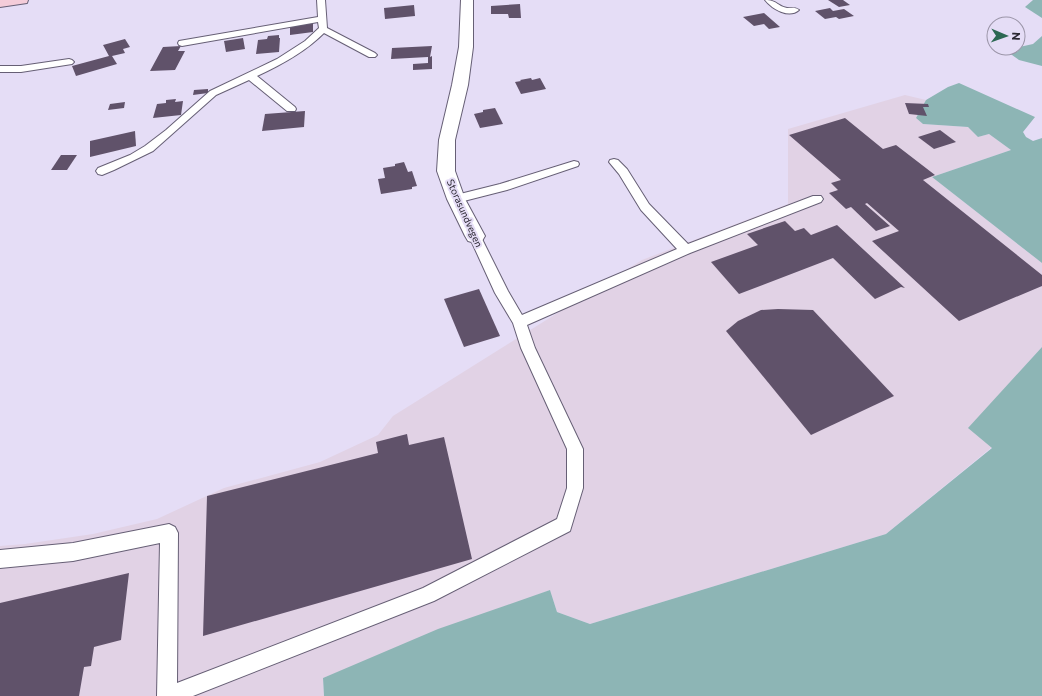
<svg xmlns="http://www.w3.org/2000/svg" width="1042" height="696" font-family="Commissioner,sans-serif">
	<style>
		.industrial { fill: #e1d2e5 }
		.water { fill: #8db5b5 }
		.building { fill: #60526a }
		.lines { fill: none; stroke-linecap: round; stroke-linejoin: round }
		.lane-casing { stroke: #665f75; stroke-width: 2 }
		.street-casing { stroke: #665f75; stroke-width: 2 }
		.secondary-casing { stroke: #665f75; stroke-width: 2 }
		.lane { fill: #fff; fill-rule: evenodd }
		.street { fill: #fff; fill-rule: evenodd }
		.secondary { fill: #f4ccd9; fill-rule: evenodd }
		.labels { text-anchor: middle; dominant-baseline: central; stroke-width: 4; stroke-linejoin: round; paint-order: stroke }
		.far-street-label { font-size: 10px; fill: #2b2832; stroke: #e5ddf6 }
	</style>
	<rect width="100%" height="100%" fill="#e5ddf6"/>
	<path class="industrial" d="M905 95 926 100 916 118 923 124 968 127 978 137 989 134 1011 150 932 177 1042 263V347L969 428 992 447 886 534 590 624 557 612 550 590 323 678 324 696H0V546L25 544 93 534 157 519 224 488 320 462 378 435 393 416 642 260 788 204V129Z"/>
	<g class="water">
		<path d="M1033 0H1042V18L1025 7Z"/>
		<path d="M1042 36V66L1019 60 1005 50 1033 44Z"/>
		<path d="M959 83 1035 117 1023 132 1026 137 1033 141 1042 138V263L932 177 1011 150 989 134 978 137 968 127 923 124 916 118 926 100 948 87Z"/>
		<path d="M1042 347V696H324L323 678 438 629 550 590 557 612 590 624 886 534 992 448 968 428Z"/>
	</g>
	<g class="building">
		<path d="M828 0H843L850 5 839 7Z"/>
		<path d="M520 4 521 18H509L508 14H491V6Z"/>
		<path d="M414 5 415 16 385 19 384 8Z"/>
		<path d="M830 8 833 11 844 9 854 16 839 19 836 17 825 19 815 11Z"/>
		<path d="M764 13 780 27 769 29 764 24 754 26 743 17Z"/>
		<path d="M313 23V32L290 35V26Z"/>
		<path d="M279 35V38H280L279 52 256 54 258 40 267 39 268 36Z"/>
		<path d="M243 38 245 49 226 52 224 41Z"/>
		<path d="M125 39 130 47 123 49 125 53 112 56 117 64 76 76 72 66 109 56 103 45Z"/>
		<path d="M181 46 178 51H185L175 70 150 71 163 47Z"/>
		<path d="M432 46 430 57 432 56V69L413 70V64L428 63V57L391 59 392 48Z"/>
		<path d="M531 78 532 80 540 78 546 89 521 94 515 82 521 81 520 80Z"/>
		<path d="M208 89V93L193 95 194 90Z"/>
		<path d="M176 99 175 102 183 101 181 115 153 118 157 104 166 103V100Z"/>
		<path d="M125 102 124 108 108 110 110 104Z"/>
		<path d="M905 103 928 104 929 107H923L927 116 909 114Z"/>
		<path d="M495 108 503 124 480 128 474 114 483 112V110Z"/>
		<path d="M305 111 304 127 262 131 265 114Z"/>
		<path d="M845 118 883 149 896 145 935 175 923 180 1042 275V286L959 321 872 241 899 231 867 203 865 204 890 226 876 231 851 207 846 209 829 193 838 190 831 183 841 180 789 135Z"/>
		<path d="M940 130 956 142 934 149 918 137Z"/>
		<path d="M135 131 136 146 90 157V141Z"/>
		<path d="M61 155H77L67 170H51Z"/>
		<path d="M404 162 408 172 412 171 417 186 412 187V189L381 194 378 179 385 178 383 168 395 166V164Z"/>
		<path d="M785 221 795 231 804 228 811 235 837 225 905 288 901 287 875 299 833 258 739 294 711 262 758 245 747 234Z"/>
		<path d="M479 289 500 336 464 347 444 299Z"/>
		<path d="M778 309 813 310 894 396 811 435 726 331 738 321 761 310Z"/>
		<path d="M407 434 409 445 444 437 472 559 203 636 207 496 378 453 376 442Z"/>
		<path d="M129 573 121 640 94 647 91 666 84 667 79 696H0V603Z"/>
	</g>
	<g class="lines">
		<g class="lane-casing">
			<g id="lane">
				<path d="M317 0H325L327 28 375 53 377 55 375 57H369L324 33C305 52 281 65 257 76L295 107 296 109 295 111H287L249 80 216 95 153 151 114 170 102 175 98 174 96 171 98 168 130 155 145 146 166 130 210 91 277 59 305 41 319 28 318 22 182 46 179 45 178 43 179 41 318 17Z"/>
				<path d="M765 0C777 0 777 6 787 8 792 8 795 7 799 10 789 19 772 9 765 0Z"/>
				<path d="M69 59 72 60 74 62 72 64 21 72H0V66H21Z"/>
				<path d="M614 159 618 160 627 169 649 204 688 244 813 196H821L823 199 821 202 690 253 527 325 535 348 583 449V488L570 531 434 601 193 696H157L160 543 73 561 0 568V550L73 543 169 524 175 527 178 533 177 683 423 588 557 519 567 488V449L521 348 513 323 495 293 469 236 471 233 475 232 479 233 508 291 522 315 677 249 641 210 619 174 609 162 610 160Z"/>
				<path d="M574 161 578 162 579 164 578 166 507 190 456 203 452 202 450 199 452 196 500 184Z"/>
			</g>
		</g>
		<g class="street-casing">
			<path id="street" d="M461 0H473V47L468 85 455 140V171L465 199 485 236 482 241 475 243 468 241 465 236 447 199 437 171 439 140 452 85 459 47Z"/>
		</g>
		<g class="secondary-casing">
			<path id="secondary" d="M0 0H28L27 3 0 7Z"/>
		</g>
		<use href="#lane" class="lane"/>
		<use href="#street" class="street"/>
		<use href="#secondary" class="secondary"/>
	</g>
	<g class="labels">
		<g class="far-street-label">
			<text transform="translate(465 213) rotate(66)">Storasundvegen</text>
		</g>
	</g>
	<g transform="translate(1006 36) rotate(92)"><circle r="19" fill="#e5ddf6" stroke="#9b95a8"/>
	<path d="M0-3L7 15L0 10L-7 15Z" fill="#2c6853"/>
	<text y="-6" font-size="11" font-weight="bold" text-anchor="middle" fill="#2b2832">N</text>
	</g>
</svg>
